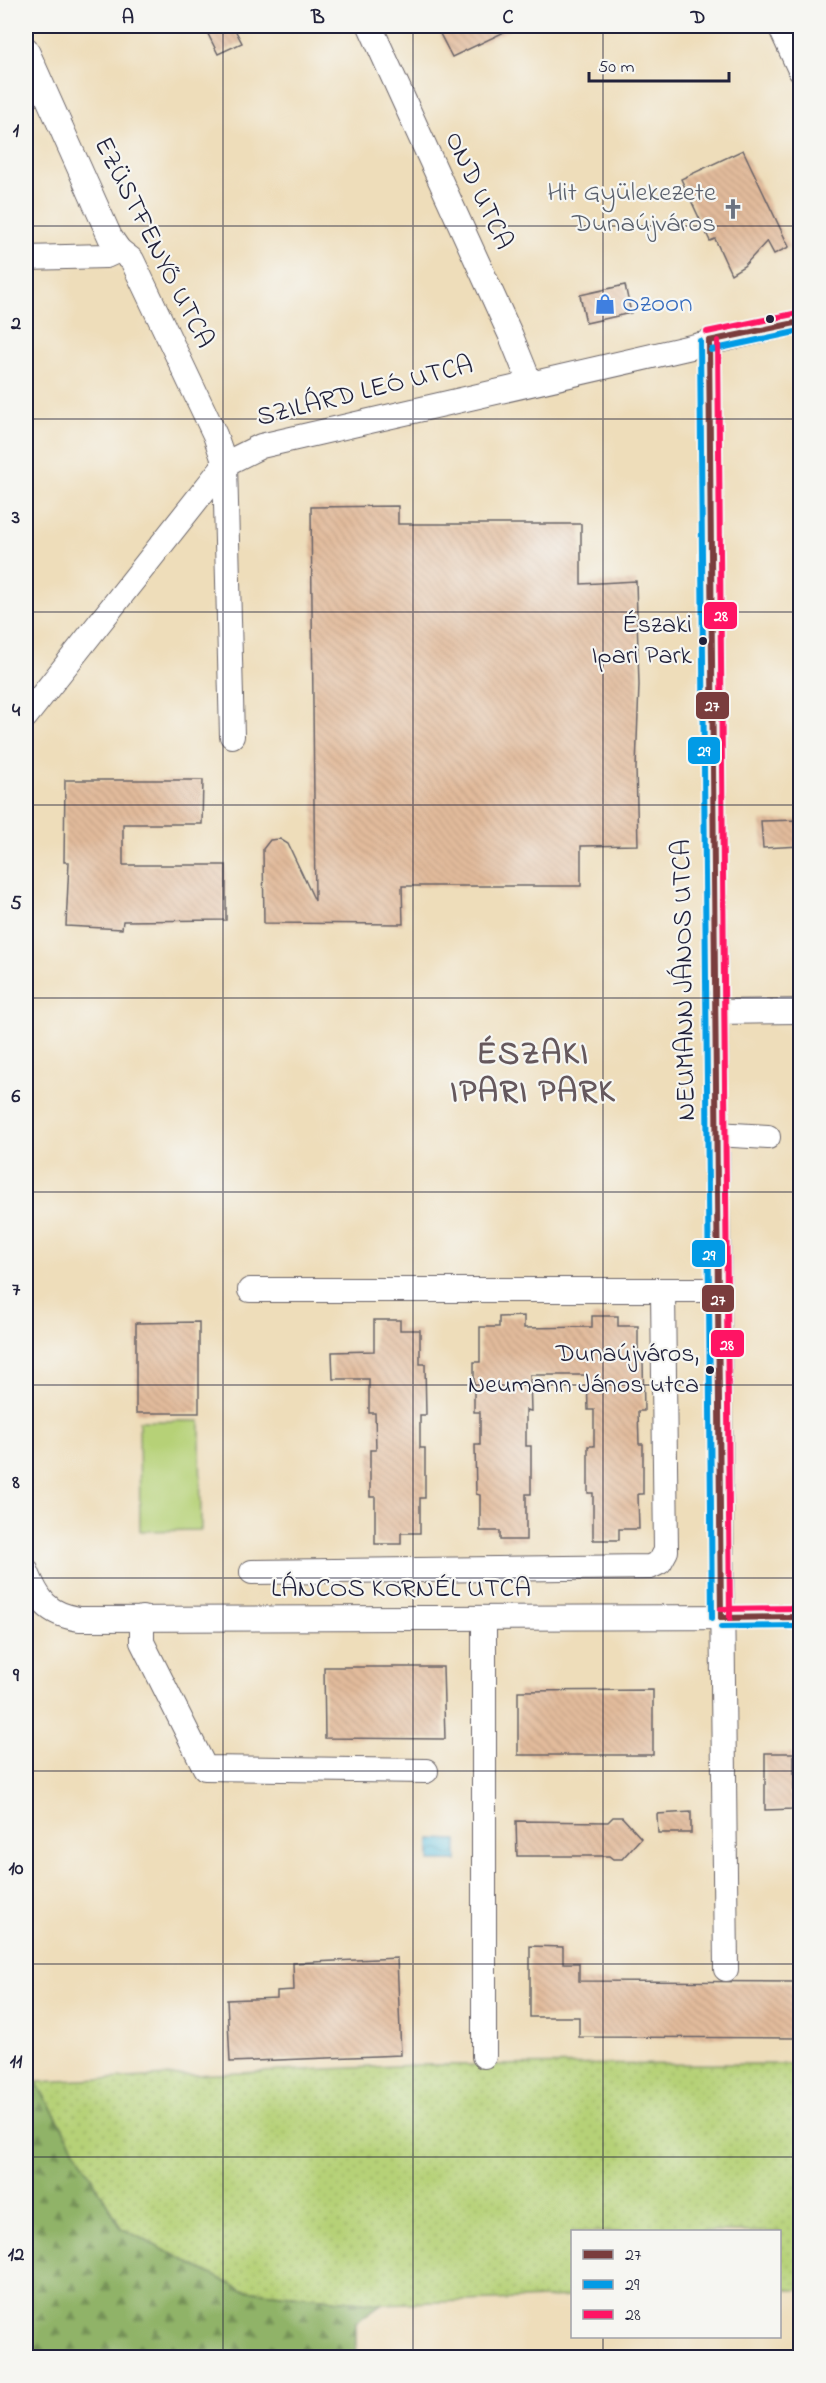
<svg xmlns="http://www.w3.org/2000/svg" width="826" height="2383" font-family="'Indie Flower',sans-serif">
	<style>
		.green { fill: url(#green-dots); stroke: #6c7a59; stroke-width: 1.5 }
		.forest { fill: url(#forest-firs); stroke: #596a52; stroke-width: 1.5 }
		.pitch { fill: #b6d177; stroke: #6c7a59; stroke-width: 1.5 }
		.water { fill: url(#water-waves); stroke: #41728d; stroke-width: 1.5 }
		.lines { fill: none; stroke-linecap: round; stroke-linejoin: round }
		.stream { stroke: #60c1df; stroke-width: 5 }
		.building { fill: url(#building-back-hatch) }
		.minor-casing { stroke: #696367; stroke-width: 26 }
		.minor { stroke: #fff; stroke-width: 24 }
		.bus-1-casing { stroke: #f6f6f2; stroke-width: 10 }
		.bus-2-casing { stroke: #f6f6f2; stroke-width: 10 }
		.bus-3-casing { stroke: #f6f6f2; stroke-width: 10 }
		.bus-1 { stroke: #7a3d3d; stroke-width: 6 }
		.bus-2 { stroke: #029be6; stroke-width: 6 }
		.bus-3 { stroke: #ff1464; stroke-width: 6 }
		.grid { fill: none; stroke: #22223b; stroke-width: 1.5; stroke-opacity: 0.55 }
		.bus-dot { fill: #22223b; stroke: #f6f6f2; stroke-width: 2 }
		.labels { text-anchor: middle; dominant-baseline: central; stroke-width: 4.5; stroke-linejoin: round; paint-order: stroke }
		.bus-label { font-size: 26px; fill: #22223b; stroke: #f6f6f2; text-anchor: end }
		.street-label { font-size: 27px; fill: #22223b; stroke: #f6f6f2 }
		.worship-label { font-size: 27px; fill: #5b616d; stroke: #f6f6f2; text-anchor: end }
		.shop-label { font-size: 27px; fill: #366cbe; stroke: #f6f6f2; text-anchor: start }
		.district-label { font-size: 33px; font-weight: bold; letter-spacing: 1.5px; fill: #65585d; stroke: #f6f6f2 }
		.line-badge { stroke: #f6f6f2; stroke-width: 2 }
		.badge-label { font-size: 16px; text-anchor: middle; font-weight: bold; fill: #fff }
		.neatline { fill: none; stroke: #22223b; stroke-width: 2 }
		.grid-label { font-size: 20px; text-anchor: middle; font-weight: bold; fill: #22223b }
	</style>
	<defs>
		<pattern id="green-dots" width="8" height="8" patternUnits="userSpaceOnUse" patternTransform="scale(1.5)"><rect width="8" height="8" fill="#b6d177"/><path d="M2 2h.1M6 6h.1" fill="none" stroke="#9cb368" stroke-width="1.8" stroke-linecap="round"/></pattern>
		<pattern id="forest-firs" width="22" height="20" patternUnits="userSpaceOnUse" patternTransform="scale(1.5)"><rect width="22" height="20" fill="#90b368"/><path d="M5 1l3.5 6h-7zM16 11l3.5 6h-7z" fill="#759157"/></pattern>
		<pattern id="water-waves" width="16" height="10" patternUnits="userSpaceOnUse" patternTransform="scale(1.5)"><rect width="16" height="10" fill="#60c1df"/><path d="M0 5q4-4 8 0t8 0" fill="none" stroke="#4f9cb6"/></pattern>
		<pattern id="building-back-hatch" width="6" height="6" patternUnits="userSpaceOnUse" patternTransform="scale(1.5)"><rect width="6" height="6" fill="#e2bb9b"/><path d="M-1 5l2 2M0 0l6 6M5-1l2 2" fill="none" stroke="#c2a086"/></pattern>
	</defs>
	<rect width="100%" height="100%" fill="#f6f6f2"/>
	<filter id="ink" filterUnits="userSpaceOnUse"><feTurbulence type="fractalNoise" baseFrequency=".0167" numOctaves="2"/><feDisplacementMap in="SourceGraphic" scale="12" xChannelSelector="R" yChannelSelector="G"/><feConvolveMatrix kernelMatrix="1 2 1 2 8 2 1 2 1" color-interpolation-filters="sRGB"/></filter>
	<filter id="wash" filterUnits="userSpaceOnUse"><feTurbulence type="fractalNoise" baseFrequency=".008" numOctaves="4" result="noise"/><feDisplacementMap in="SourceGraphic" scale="24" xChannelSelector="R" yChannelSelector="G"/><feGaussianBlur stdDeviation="1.35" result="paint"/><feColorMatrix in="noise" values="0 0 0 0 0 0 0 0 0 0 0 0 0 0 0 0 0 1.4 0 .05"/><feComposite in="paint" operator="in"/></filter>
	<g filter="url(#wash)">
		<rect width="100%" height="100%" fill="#eeddba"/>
		<path class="green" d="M800 2064V2290H780V2232H572V2297L381 2304 242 2290 121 2228 36 2082 418 2065Z"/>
		<path class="forest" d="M26 2082H36L121 2228 242 2290 381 2304 356 2322V2357H26Z"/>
		<path class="pitch" d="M139 1421H200L201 1530 140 1531Z"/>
		<path class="water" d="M430 1839 457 1840V1861H430Z"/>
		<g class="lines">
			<path class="stream" d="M26 2353 29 2358"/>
		</g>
		<g id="blocks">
			<g class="building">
				<path d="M204 26H233L242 43 218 54Z"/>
				<path d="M436 26H517L452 57Z"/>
				<path d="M743 150 789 247 774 254 767 241 744 266 731 274 715 239 710 241 681 179Z"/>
				<path d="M625 285 631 313 586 323 580 295Z"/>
				<path d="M398 506V524H581V584L636 581 639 685 636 768 638 845 581 846V886H402L403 924 264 923 263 849 270 840 280 839 288 844 315 901 311 507Z"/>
				<path d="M65 780H203L202 824H123V865H226V920L123 921 122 929 66 926 69 862H64Z"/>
				<path d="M801 820V846L763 848 761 821Z"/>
				<path d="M524 1316V1328L592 1327V1316H618V1326H638V1361H643L644 1411H638L639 1444H643V1494H638L639 1529H619V1540H593V1493H588V1446H594V1410H588L587 1375H530L531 1411 526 1410V1446H531V1494H526V1540H500V1531H480V1495L476 1494 475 1445H480V1412H474V1362H480V1327H499V1317Z"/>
				<path d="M374 1320H400V1330H420V1364H425L426 1415H420V1448H425V1498H420V1533H401V1544H375V1497H370V1450H376L375 1413H369V1379H333L332 1352 374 1351Z"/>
				<path d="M199 1322V1413H136V1323Z"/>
				<path d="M324 1667H443L445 1739 325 1738Z"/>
				<path d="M653 1690V1755H518V1691Z"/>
				<path d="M765 1753H794V1809L765 1810Z"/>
				<path d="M691 1812V1833H658L657 1814Z"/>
				<path d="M613 1817H622L641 1838 622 1859H613L609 1856H517L516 1821 608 1822Z"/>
				<path d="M530 1946 563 1947V1963H579V1981L801 1982V2038L579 2037V2017H530Z"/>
				<path d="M397 1958 401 2055 230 2062 227 2000 277 1998V1991L294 1990 293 1963Z"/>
			</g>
		</g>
	</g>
	<g filter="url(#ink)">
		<use href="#blocks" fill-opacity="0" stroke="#696367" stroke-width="1.5"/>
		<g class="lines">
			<g class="minor-casing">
				<g id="minor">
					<path d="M370 26 511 336 530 383"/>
					<path d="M780 26 800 70"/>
					<path d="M26 49 110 237 119 250 132 260 215 435 225 464 232 736"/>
					<path d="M26 258 106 256 119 250"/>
					<path d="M709 341 726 1969"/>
					<path d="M26 716 225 464 261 446 800 322"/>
					<path d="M715 1012 800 1011"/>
					<path d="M716 1134 768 1137"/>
					<path d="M250 1290H718"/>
					<path d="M26 1570C38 1600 47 1614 79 1619L800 1617"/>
					<path d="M252 1572 650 1567 660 1562 666 1551 663 1291"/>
					<path d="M142 1618V1642L205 1768 426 1771"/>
					<path d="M484 1620V2056"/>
				</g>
			</g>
			<use href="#minor" class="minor"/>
			<g class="bus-1-casing">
				<g id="bus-1">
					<path d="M709 341 721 1618"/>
					<path d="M709 341 800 322"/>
					<path d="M721 1618 800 1617"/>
				</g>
			</g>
			<g class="bus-2-casing">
				<g id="bus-2">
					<path d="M700 341 712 1618"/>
					<path d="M711 350 800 331"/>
					<path d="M721 1627 800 1626"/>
				</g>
			</g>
			<g class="bus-3-casing">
				<g id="bus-3">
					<path d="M707 332 798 313"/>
					<path d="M718 341 730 1618"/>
					<path d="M721 1609 800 1608"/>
				</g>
			</g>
			<use href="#bus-1" class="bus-1"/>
			<use href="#bus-2" class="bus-2"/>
			<use href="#bus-3" class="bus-3"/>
		</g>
	</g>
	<path class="grid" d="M223 26V2358M413 26V2358M603 26V2232M26 226H800M26 419H800M26 612H800M26 805H800M26 998H800M26 1192H800M26 1385H800M26 1578H800M26 1771H800M26 1964H800M26 2157H800M603 2336V2358"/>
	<defs>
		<g id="church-bare" transform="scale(1.62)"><path d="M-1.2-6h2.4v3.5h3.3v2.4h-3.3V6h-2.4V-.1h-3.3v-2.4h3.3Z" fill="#6b7280" stroke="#f6f6f2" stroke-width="2.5" paint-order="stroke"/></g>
		<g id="shop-bare" transform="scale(1.62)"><path d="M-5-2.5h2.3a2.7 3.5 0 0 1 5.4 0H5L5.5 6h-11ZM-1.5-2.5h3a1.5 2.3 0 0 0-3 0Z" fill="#3f7fe0" stroke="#f6f6f2" stroke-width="2.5" paint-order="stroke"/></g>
	</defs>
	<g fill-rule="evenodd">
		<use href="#church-bare" x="733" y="209"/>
		<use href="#shop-bare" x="605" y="304"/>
	</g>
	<g class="bus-dot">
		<circle cx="770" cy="319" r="5"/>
		<circle cx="703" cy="641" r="5"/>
		<circle cx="710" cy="1370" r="5"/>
	</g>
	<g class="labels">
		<g class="bus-label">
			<text x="692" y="626">Északi<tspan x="692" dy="31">Ipari Park</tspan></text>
			<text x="699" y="1355">Dunaújváros,<tspan x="699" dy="31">Neumann János utca</tspan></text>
		</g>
		<g class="street-label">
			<text transform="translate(478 191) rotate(65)">OND UTCA</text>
			<text transform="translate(153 243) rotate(63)">EZÜSTFENYŐ UTCA</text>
			<text transform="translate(365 392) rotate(-14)">SZILÁRD LEÓ UTCA</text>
			<text transform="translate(685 980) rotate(-91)">NEUMANN JÁNOS UTCA</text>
			<text x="401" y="1589">LÁNCOS KORNÉL UTCA</text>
		</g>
		<g class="worship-label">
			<text x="716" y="193">Hit Gyülekezete<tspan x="716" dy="31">Dunaújváros</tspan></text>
		</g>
		<g class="shop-label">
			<text x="622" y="304">Ozoon</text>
		</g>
		<g class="district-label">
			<text x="533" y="1055">ÉSZAKI<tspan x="533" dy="38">IPARI PARK</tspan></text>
		</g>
	</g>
	<g class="line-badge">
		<rect x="703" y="601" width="35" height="29" rx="6" fill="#ff1464"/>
		<rect x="695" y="691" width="35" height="29" rx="6" fill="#7a3d3d"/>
		<rect x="687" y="736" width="34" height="29" rx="6" fill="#029be6"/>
		<rect x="691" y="1239" width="35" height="29" rx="6" fill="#029be6"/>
		<rect x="701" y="1284" width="34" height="29" rx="6" fill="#7a3d3d"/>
		<rect x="710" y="1329" width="35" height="29" rx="6" fill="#ff1464"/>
	</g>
	<g class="badge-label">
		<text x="721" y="621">28</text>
		<text x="712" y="711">27</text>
		<text x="704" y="756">29</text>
		<text x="709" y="1260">29</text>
		<text x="718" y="1305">27</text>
		<text x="727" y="1350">28</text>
	</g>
	<rect width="826" height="2383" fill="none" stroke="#f6f6f2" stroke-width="66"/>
	<rect x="571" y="2230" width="210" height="108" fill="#f6f6f2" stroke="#a1a1a9" stroke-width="1.5"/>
	<rect x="583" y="2250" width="30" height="9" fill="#7a3d3d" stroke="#a1a1a9" stroke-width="1.5"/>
	<text x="625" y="2260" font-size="18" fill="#22223b">27</text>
	<rect x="583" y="2280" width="30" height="9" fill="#029be6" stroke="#a1a1a9" stroke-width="1.5"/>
	<text x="625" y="2290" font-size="18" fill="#22223b">29</text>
	<rect x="583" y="2310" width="30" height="9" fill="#ff1464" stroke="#a1a1a9" stroke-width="1.5"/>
	<text x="625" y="2320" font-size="18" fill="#22223b">28</text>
	<path d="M589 72v9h140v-9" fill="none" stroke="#22223b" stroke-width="3"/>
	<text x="598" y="72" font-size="18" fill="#22223b" stroke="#f6f6f2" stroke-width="4.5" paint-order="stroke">50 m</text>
	<rect x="33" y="33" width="760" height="2317" class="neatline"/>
	<g class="grid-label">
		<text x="128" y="23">A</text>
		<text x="318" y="23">B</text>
		<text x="508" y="23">C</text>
		<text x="698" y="23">D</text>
		<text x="16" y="136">1</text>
		<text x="16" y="329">2</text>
		<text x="16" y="523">3</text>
		<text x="16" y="716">4</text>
		<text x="16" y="909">5</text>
		<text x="16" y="1102">6</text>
		<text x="16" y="1295">7</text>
		<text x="16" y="1488">8</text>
		<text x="16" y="1681">9</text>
		<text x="16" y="1874">10</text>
		<text x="16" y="2067">11</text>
		<text x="16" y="2260">12</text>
	</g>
</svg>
